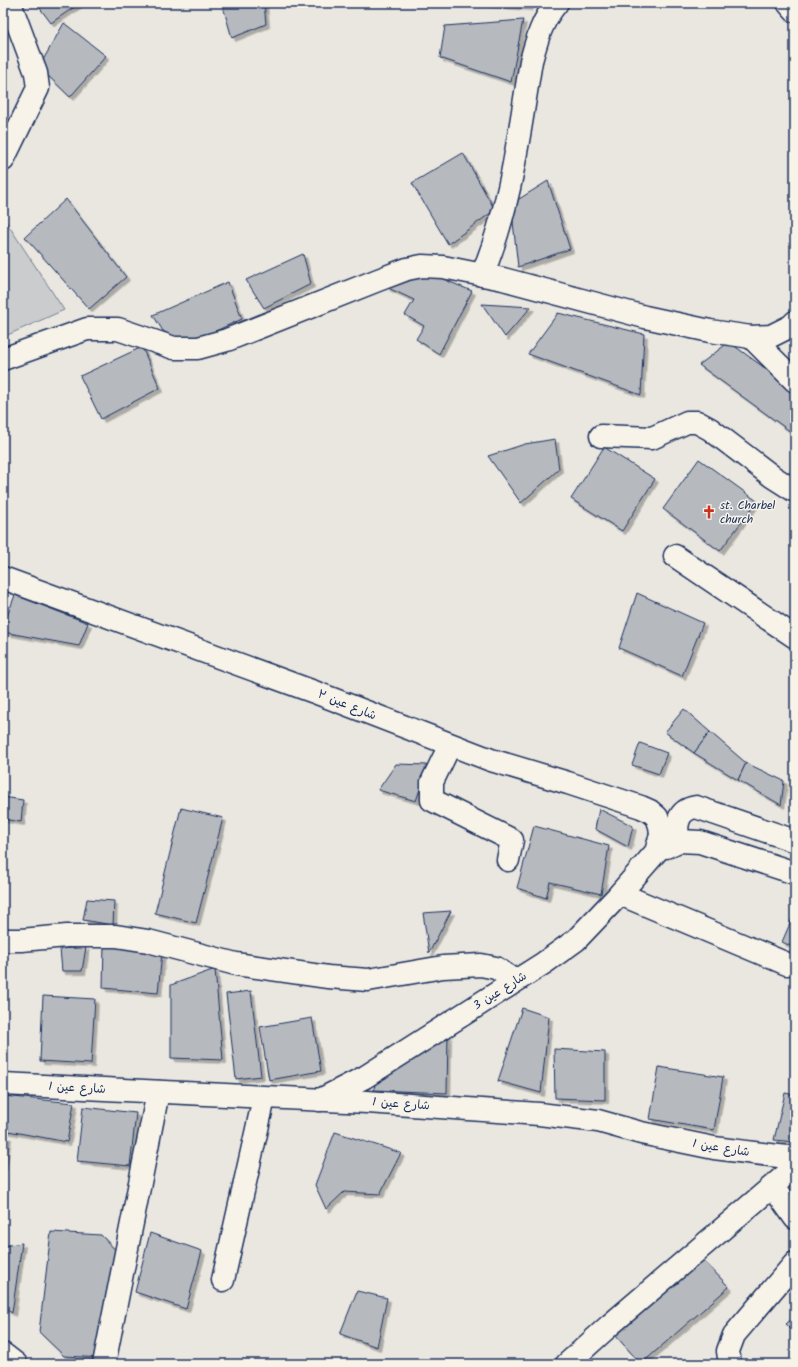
<svg xmlns="http://www.w3.org/2000/svg" width="798" height="1367" font-family="Kalam,'Playpen Sans Arabic',sans-serif">
	<style>
		.green { fill: #cbcccd; stroke: #737e96 }
		.building { fill: #b6babf; stroke: #1b2f5e; filter: url(#shadow) }
		.lines { fill: none; stroke-linecap: round; stroke-linejoin: round }
		.street-casing { stroke: #1b2f5e; stroke-width: 25 }
		.primary-casing { stroke: #1b2f5e; stroke-width: 25 }
		.street { stroke: #f7f3e8; stroke-width: 22 }
		.primary { stroke: #f7f3e8; stroke-width: 22 }
		.labels { text-anchor: middle; dominant-baseline: central; stroke-width: 3; stroke-linejoin: round; paint-order: stroke }
		.poi-label { font-size: 12px; fill: #1b2f5e; stroke: #f7f3e8; text-anchor: start }
		.street-label { font-size: 12px; fill: #1b2f5e; stroke: #f7f3e8 }
	</style>
	<defs>
		<filter id="shadow"><feDropShadow dx="3.5" dy="3.5" stdDeviation="0" flood-color="#0004"/></filter>
	</defs>
	<rect width="100%" height="100%" fill="#eae7e0"/>
	<filter id="ink" filterUnits="userSpaceOnUse"><feTurbulence type="fractalNoise" baseFrequency=".025" numOctaves="2"/><feDisplacementMap in="SourceGraphic" scale="8" xChannelSelector="R" yChannelSelector="G"/><feConvolveMatrix kernelMatrix="1 2 1 2 8 2 1 2 1" color-interpolation-filters="sRGB"/></filter>
	<g filter="url(#ink)">
		<path class="green" d="M3 217 64 310 3 337Z"/>
		<g class="building">
			<path d="M36 3H80L51 23Z"/>
			<path d="M222 3H264L266 24 232 38Z"/>
			<path d="M473 3H530L529 7Z"/>
			<path d="M523 20 511 82 440 58 445 26Z"/>
			<path d="M64 23 106 56 70 97 39 67Z"/>
			<path d="M463 153 495 210 448 244 412 183Z"/>
			<path d="M548 181 570 249 518 267 511 204Z"/>
			<path d="M66 199 126 277 89 309 25 237Z"/>
			<path d="M303 254 311 284 264 308 246 280Z"/>
			<path d="M428 273 472 291 439 354 416 339 424 326 405 315 414 300 386 287Z"/>
			<path d="M228 282 242 319 187 344 163 331 153 315Z"/>
			<path d="M482 304 531 307 505 337Z"/>
			<path d="M558 313 644 334 641 395 528 354Z"/>
			<path d="M729 342 795 390V435L699 365Z"/>
			<path d="M142 347 160 388 101 419 80 376Z"/>
			<path d="M555 439 559 469 521 503 488 456 525 444Z"/>
			<path d="M604 447 655 479 622 531 571 499Z"/>
			<path d="M699 459 757 501 720 551 663 509Z"/>
			<path d="M637 593 703 623 682 676 619 648Z"/>
			<path d="M15 595 88 623 79 646 3 632V627Z"/>
			<path d="M684 709 710 732 694 753 665 732Z"/>
			<path d="M710 732 746 763 738 780 694 753Z"/>
			<path d="M640 743 667 753 659 774 632 765Z"/>
			<path d="M746 763 784 781 781 805 738 780Z"/>
			<path d="M396 764 428 765 416 801 378 790Z"/>
			<path d="M3 797 23 800 21 822 3 819Z"/>
			<path d="M181 808 223 818 196 923 155 913Z"/>
			<path d="M599 809 633 826 628 847 595 829Z"/>
			<path d="M534 826 609 846 601 894 550 882 546 898 517 888Z"/>
			<path d="M87 899 114 901 113 925 83 920Z"/>
			<path d="M451 911 429 953 423 913Z"/>
			<path d="M795 912V948L782 942Z"/>
			<path d="M104 943 162 952 158 993 103 988Z"/>
			<path d="M86 947 82 971H62L60 949Z"/>
			<path d="M215 969 223 1060 171 1058V985Z"/>
			<path d="M251 991 261 1076 236 1079 226 994Z"/>
			<path d="M43 996 95 999 91 1064 40 1061Z"/>
			<path d="M522 1008 549 1017 541 1093 498 1081Z"/>
			<path d="M312 1018 321 1071 269 1080 260 1027Z"/>
			<path d="M448 1033 447 1093 374 1090 376 1078Z"/>
			<path d="M554 1049 605 1052V1100L555 1098Z"/>
			<path d="M659 1067 723 1077 714 1130 650 1119Z"/>
			<path d="M785 1093 795 1095V1142L774 1140Z"/>
			<path d="M3 1096 74 1103 67 1142 3 1130Z"/>
			<path d="M83 1107 136 1113 130 1166 77 1161Z"/>
			<path d="M335 1132 401 1153 380 1194 344 1192 326 1209 315 1185Z"/>
			<path d="M3 1136H8L3 1167Z"/>
			<path d="M51 1232 101 1235 123 1258 103 1358 64 1356 39 1332Z"/>
			<path d="M150 1233 202 1251 186 1309 135 1292Z"/>
			<path d="M22 1243 12 1313 3 1307V1246Z"/>
			<path d="M701 1258 729 1287 641 1364 614 1334Z"/>
			<path d="M357 1291 387 1298 377 1347 340 1334Z"/>
			<path d="M795 1316V1333L786 1324Z"/>
			<path d="M586 1355 596 1364H576Z"/>
		</g>
		<g class="lines">
			<g class="street-casing">
				<g id="street">
					<path d="M788 3 795 11"/>
					<path d="M3 160 38 88 36 73 10 3"/>
					<path d="M482 275C511 207 519 133 531 61 537 39 542 20 557 3"/>
					<path d="M751 337 795 381"/>
					<path d="M3 359 87 329H118L174 348H198L227 340 378 280 407 269 422 266 443 267 503 279 645 317 710 331 751 337 771 336 791 326 795 322"/>
					<path d="M601 436 652 438 687 422H697L710 429 773 477 795 491"/>
					<path d="M675 556 795 637"/>
					<path d="M3 578 317 693 491 760 568 783 641 807 650 811 657 817 660 826 661 834 656 852 617 897 576 940 544 963 365 1077 320 1100"/>
					<path d="M450 745 432 782V800L512 840 508 860"/>
					<path d="M679 841C675 826 677 810 696 807L795 841"/>
					<path d="M666 847 679 841 700 842 795 873"/>
					<path d="M620 894 787 964"/>
					<path d="M3 940H21L67 936H116L148 941 236 964 328 977 368 980 443 967 481 965 496 968 515 981"/>
					<path d="M3 1084 367 1102 539 1114 598 1121 641 1133 714 1148 795 1158"/>
					<path d="M773 1187 795 1218"/>
					<path d="M223 1280 264 1098"/>
					<path d="M104 1364 158 1092"/>
					<path d="M567 1364 610 1325 795 1167"/>
					<path d="M730 1364 728 1351 734 1335 795 1263"/>
				</g>
			</g>
			<g class="primary-casing">
				<path id="primary" d="M3 1354 16 1364"/>
			</g>
			<use href="#street" class="street"/>
			<use href="#primary" class="primary"/>
		</g>
	</g>
	<defs>
		<g id="church-bare" transform="scale(1.08)"><path d="M-1.2-6h2.4v3.5h3.3v2.4h-3.3V6h-2.4V-.1h-3.3v-2.4h3.3Z" fill="#c8321e" stroke="#f7f3e8" stroke-width="2.5" paint-order="stroke"/></g>
	</defs>
	<g fill-rule="evenodd">
		<use href="#church-bare" x="709" y="512"/>
	</g>
	<g class="labels">
		<g class="poi-label">
			<text x="720" y="505">st. Charbel<tspan x="720" dy="14">church</tspan></text>
		</g>
		<g class="street-label">
			<text transform="translate(347 705) rotate(22)">شارع عين ٣</text>
			<text transform="translate(500 991) rotate(-32)">شارع عين 3</text>
			<text transform="translate(77 1088) rotate(3)">شارع عين 1</text>
			<text transform="translate(401 1104) rotate(4)">شارع عين 1</text>
			<text transform="translate(721 1148) rotate(9)">شارع عين 1</text>
		</g>
	</g>
	<rect width="798" height="1367" fill="none" stroke="#f7f3e8" stroke-width="16"/>
	<rect x="8" y="8" width="782" height="1351" fill="none" stroke="#1b2f5e" stroke-width="1.5" filter="url(#ink)"/>
</svg>
